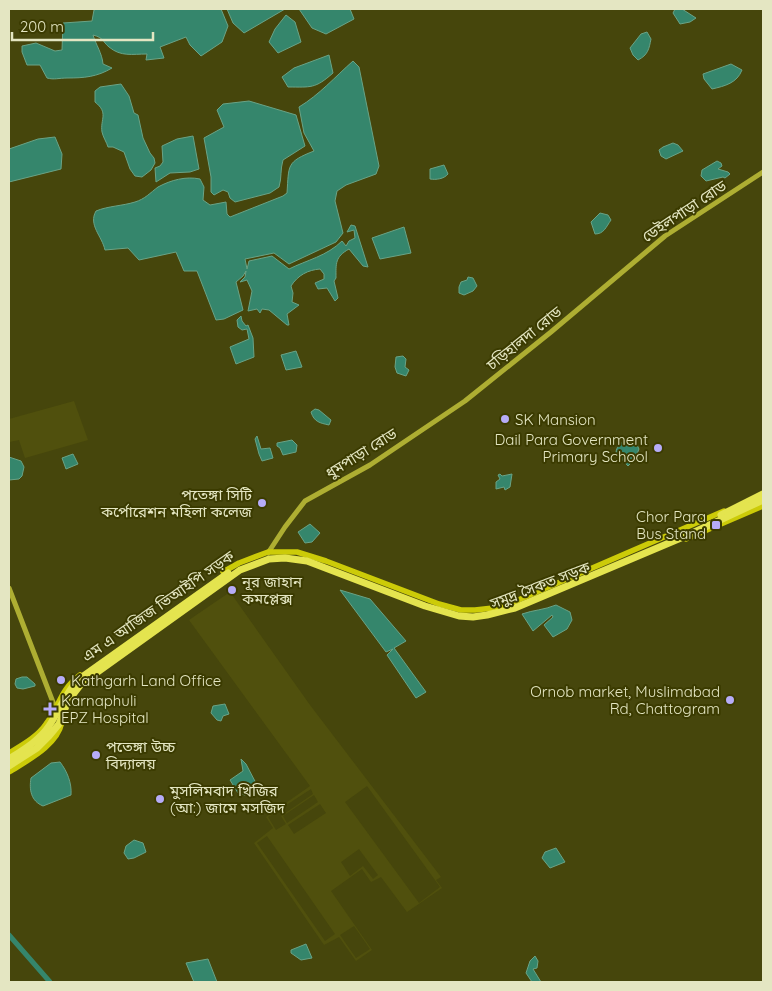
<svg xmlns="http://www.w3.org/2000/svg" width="772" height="991" font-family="Quicksand,'Noto Sans Bengali',sans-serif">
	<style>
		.built { fill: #50500d; fill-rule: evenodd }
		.water { fill: #35866c; stroke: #6aa386 }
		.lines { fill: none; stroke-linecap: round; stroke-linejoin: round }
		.canal { stroke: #35866c; stroke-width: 5 }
		.secondary { stroke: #aeae32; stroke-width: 5 }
		.primary { stroke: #cccb08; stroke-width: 5.5 }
		.highway-bridge { stroke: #e4e44f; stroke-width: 7 }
		.poi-dot { fill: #b6acf8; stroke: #3b3b00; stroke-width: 2 }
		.labels { text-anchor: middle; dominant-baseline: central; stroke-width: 4; stroke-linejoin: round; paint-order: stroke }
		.street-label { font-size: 15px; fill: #e4e6c2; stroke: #3b3b00 }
		.poi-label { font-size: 15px; fill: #e4e6c2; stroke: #3b3b00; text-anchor: start }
	</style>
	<rect width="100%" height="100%" fill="#46460c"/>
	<g class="built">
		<path d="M74 401 88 440 25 458 19 440 9 442V419Z"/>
		<path d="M230 592 310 705 441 877 436 880 442 888 407 912 381 877 371 882 362 869 331 891 372 950 356 961 339 937 324 945 254 843 273 828 266 817 310 786 189 620ZM367 786 440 887 419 903 345 802ZM311 789 313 794 281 816 286 824 276 830 268 817ZM314 795 318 802 287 823 283 816ZM320 804 326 813 294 834 288 825ZM267 836 335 934 325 941 257 843ZM359 849 378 875 373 879 363 866 350 876 341 862ZM354 926 370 949 356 958 340 935Z"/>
	</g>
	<g class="water">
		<path d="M97 9H221L228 26 222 42 201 56 190 45 186 37 160 47 164 58 146 60 147 54C132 54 121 57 109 47 102 41 104 38 93 35 96 45 102 53 103 64L112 68C97 77 84 78 67 78 59 78 54 80 47 78L40 65H27L22 52V46L36 43 55 51 62 50 63 23 92 21 94 10Z"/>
		<path d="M227 9H285L244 33 233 23Z"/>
		<path d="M299 9H350L354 19 326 34 312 28Z"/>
		<path d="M675 9H682L696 18 690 22 680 24 673 13Z"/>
		<path d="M286 15 295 22 301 42 278 53 269 42 275 29Z"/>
		<path d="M647 32 651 39C649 49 648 55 638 60L633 55 630 48 641 34Z"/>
		<path d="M329 55 333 73C315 89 311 87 288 87L282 77 294 68Z"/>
		<path d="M353 61 359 67 379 166 376 174 346 185 337 191 335 201 343 233 336 242 289 264 274 253 245 259 247 269 249 261 272 256 289 269C307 260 327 256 342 241L346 246 349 241 355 238 354 230 347 232 351 225 355 226 368 267 363 266 349 249C335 257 336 263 336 278L334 281 338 298 335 301 327 288 318 289 315 283 324 279V274L320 269C308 270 298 275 291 286L293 293 292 302 299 305 287 314 289 325H287L269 310 262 309 260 313 257 309 248 311 252 291 247 280 240 282 245 277 246 271 243 276 236 282 243 310 224 319 216 320 197 271H184L176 252 139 260 128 248 105 250C102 236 88 225 96 211 108 206 122 206 135 202 145 199 150 193 158 187 171 180 186 176 200 179L204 187 203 200 210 205 226 202 227 214 230 217 283 196 287 193C289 165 286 162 314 151L304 133 299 107C319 95 335 77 353 61Z"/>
		<path d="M731 64 742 70C737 83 725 86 712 89L704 79 703 74Z"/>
		<path d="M121 84 129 96 134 113 138 115 143 138 150 153 154 158 155 163 151 170 142 177 135 176 130 169 124 152 113 147H108C107 143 103 137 102 132 100 119 109 113 95 102V91L100 87Z"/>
		<path d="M249 101 296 115 305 146 283 160C280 170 282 177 279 187L270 193 235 202 230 198 228 192 223 190 214 195 211 192V177L204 138 224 127 217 110 223 104Z"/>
		<path d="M193 136 199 169 190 172 170 173 156 182 155 168 160 166 163 162 162 146 177 139Z"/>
		<path d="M55 137 62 154 61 169 9 182V149L38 139Z"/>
		<path d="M673 143 678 145 683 151 666 159 661 156 659 150 663 147Z"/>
		<path d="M717 161 721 163 722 166 718 169 728 172 730 174 725 178 723 177 706 181 701 176 702 170Z"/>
		<path d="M444 165 448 174C444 179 436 180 430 179V169Z"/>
		<path d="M600 213 608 215 611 220C606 227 604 234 595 234L591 222Z"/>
		<path d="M404 227 411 253 380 259 372 238Z"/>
		<path d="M468 277 473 278 477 286 473 291 464 295 459 293V287L461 282 467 280Z"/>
		<path d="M241 316 242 321 246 326 248 325 253 338 254 357 236 364 230 347 249 339 247 329 242 330 238 327 237 320Z"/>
		<path d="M296 351 302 367 286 370 281 355Z"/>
		<path d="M403 356 406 359 405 367 409 370 406 376 397 373 395 367 396 357Z"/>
		<path d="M315 409 319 410 331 420 329 425C320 423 314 422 311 412Z"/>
		<path d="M257 436 261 449 270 448 273 458 262 461 259 454 255 439Z"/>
		<path d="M631 439 636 443 639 449 635 459 628 466 616 453C616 445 624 440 631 439Z"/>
		<path d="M292 440 297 445 296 452 283 455 280 448 277 446V443Z"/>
		<path d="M73 454 78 464 66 469 62 458Z"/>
		<path d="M9 457 21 461 24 467 22 476 19 479 9 480Z"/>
		<path d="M500 474 502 476 512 474 510 487 505 490 504 487 496 489V482L500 479 498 475Z"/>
		<path d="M310 524 320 533 312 542 305 543 298 532Z"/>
		<path d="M340 590 370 599 406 641 394 648 426 692 416 698 387 655 393 649 386 652Z"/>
		<path d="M556 605 570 612 572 620 567 629 553 637 544 625 553 617 552 615 533 631 522 614C533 610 544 610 556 605Z"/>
		<path d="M22 677H27L35 684V686L23 689 17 688 15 684 16 679Z"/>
		<path d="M225 704 229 714 223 716 221 721 217 720 211 713 213 706Z"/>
		<path d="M241 759 246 764 258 787 245 795 238 793 230 780 243 771Z"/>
		<path d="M60 762C67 771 72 783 71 795L43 806C31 801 29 790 31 778L51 763Z"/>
		<path d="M134 840 143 843 146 852 134 858 128 859 124 853 126 846Z"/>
		<path d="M556 848 565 862 550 868 542 858 545 852Z"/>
		<path d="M306 944 312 958 301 960 291 953V950Z"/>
		<path d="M535 956 538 961 537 968 533 969 541 982H532L526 973 530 961Z"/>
		<path d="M208 959 217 982H194L186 963Z"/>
	</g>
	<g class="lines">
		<path class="canal" d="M9 935 50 982"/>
		<g class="secondary">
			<path d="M268 553 285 527 305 501 370 465 465 401 551 332 665 236 763 172"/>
			<path d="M9 588 56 710"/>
		</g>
		<g class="primary">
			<path d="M686 539 763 506"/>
			<path d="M223 572 239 563 268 552H297L326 561 439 604 461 610H475L493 608 516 601 724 511"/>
			<path d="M9 753C22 745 37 737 46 724 60 706 59 691 80 675"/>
			<path d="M9 772C28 760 57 746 62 722"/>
		</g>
		<g class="highway-bridge">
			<path d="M721 515 763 494"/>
			<path d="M9 759C23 750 40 740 49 726 60 710 65 693 79 679L228 573"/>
			<path d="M9 766 37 748 49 736 59 724 68 701 81 684 240 570 269 559 285 558 307 561 425 606 459 616 473 617 487 615 515 608 688 535 763 500"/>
		</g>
	</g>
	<g class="poi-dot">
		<circle cx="505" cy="419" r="5"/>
		<circle cx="658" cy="448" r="5"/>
		<circle cx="262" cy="503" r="5"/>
		<rect x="711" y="520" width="10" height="10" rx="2.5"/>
		<circle cx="232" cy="590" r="5"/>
		<circle cx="61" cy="680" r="5"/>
		<circle cx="730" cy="700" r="5"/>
		<path d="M47.5 701.5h5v5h5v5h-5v5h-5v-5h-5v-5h5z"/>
		<circle cx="96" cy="755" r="5"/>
		<circle cx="160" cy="799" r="5"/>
	</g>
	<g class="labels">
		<g class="street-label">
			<text transform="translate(684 211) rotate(-34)">ডেইলপাড়া রোড</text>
			<text transform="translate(524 338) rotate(-39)">চড়িহালদা রোড</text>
			<text transform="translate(361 453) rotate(-32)">ধুমপাড়া রোড</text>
			<text transform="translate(540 585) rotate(-21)">সমুদ্র সৈকত সড়ক</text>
			<text transform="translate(158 606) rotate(-35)">এম এ আজিজ ভিআইপি সড়ক</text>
		</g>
		<g class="poi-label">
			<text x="515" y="419">SK Mansion</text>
			<text x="648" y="439" text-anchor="end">Dail Para Government<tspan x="648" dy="17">Primary School</tspan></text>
			<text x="252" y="494" text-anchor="end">পতেঙ্গা সিটি<tspan x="252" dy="17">কর্পোরেশন মহিলা কলেজ</tspan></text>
			<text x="706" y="516" text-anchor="end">Chor Para<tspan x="706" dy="17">Bus Stand</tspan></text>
			<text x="242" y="581">নূর জাহান<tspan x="242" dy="17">কমপ্লেক্স</tspan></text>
			<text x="71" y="680">Kathgarh Land Office</text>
			<text x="720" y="691" text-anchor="end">Ornob market, Muslimabad<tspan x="720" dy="17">Rd, Chattogram</tspan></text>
			<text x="61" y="700">Karnaphuli<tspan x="61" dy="17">EPZ Hospital</tspan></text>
			<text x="106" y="746">পতেঙ্গা উচ্চ<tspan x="106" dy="17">বিদ্যালয়</tspan></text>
			<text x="170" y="790">মুসলিমবাদ খিজির<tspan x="170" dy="17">(আ:) জামে মসজিদ</tspan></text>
		</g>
	</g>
	<rect width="772" height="991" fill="none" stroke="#e4e6c2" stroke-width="20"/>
	<path d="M12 32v8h141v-8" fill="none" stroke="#e4e6c2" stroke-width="2.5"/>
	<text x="20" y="32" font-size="15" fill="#e4e6c2" stroke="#3b3b00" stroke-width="4" paint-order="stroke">200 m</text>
</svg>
